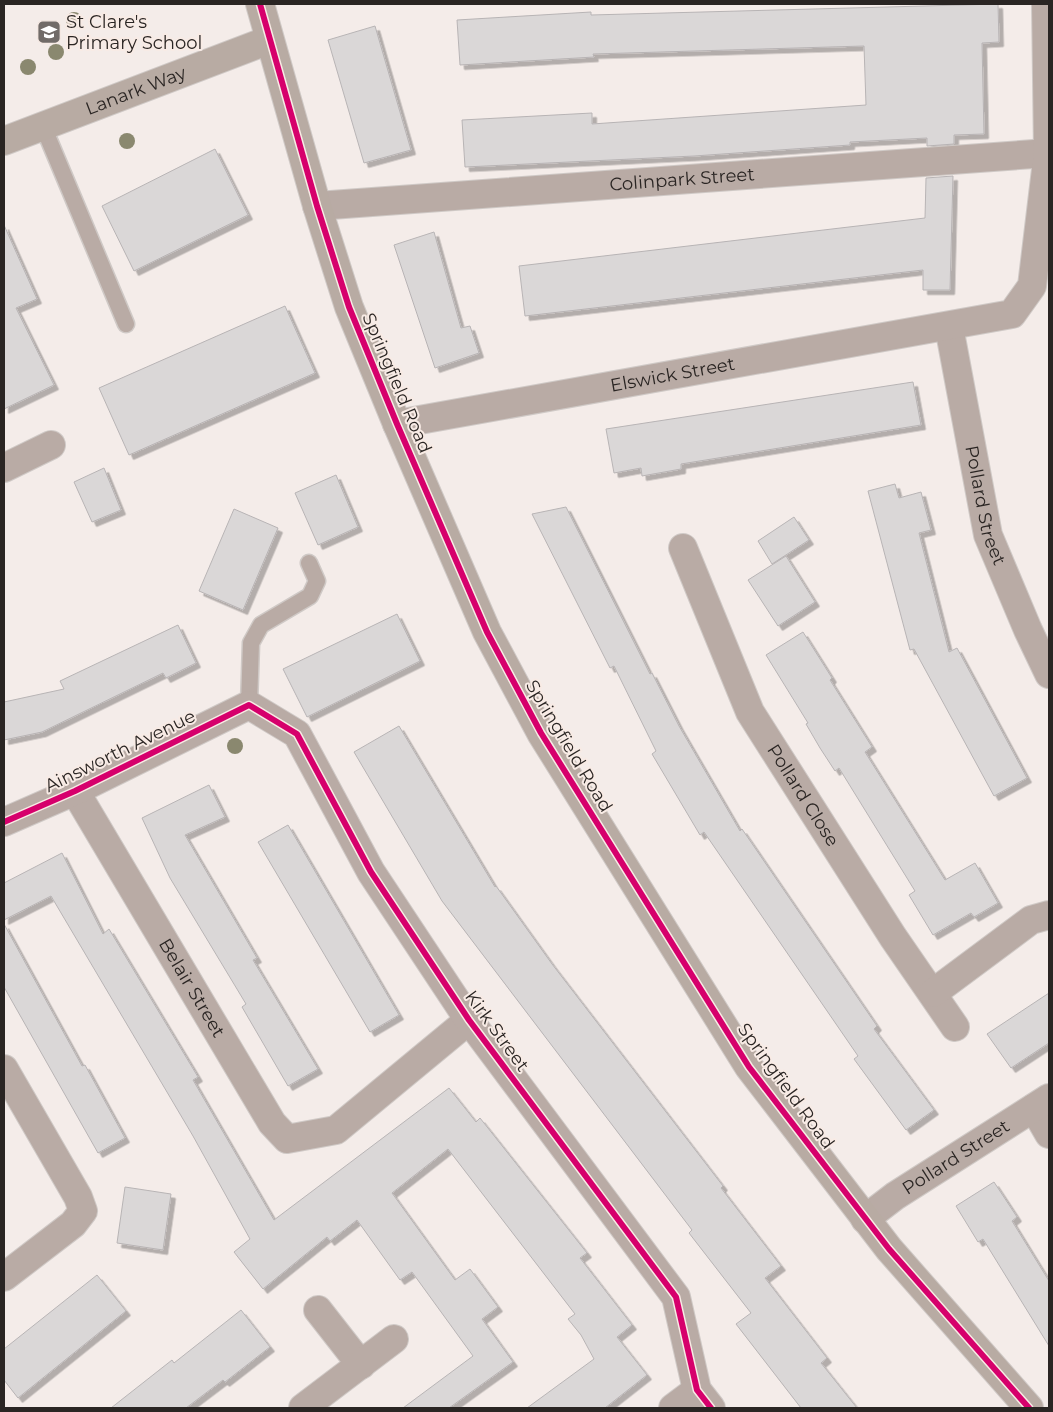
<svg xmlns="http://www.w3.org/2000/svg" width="1053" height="1412" font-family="Montserrat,sans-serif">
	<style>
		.building { fill: #dad7d7; stroke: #b8b4b5; filter: url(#shadow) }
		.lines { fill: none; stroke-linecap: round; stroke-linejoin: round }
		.lane-casing { stroke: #cfc9c6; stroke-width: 19 }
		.street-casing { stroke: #cfc9c6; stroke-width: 30 }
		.secondary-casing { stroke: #cfc9c6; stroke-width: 30 }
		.lane { stroke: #b9aba5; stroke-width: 16 }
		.street { stroke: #b9aba5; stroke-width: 28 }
		.secondary { stroke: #b8aba3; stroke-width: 28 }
		.cycleway-casing { stroke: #f8ebe5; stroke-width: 9 }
		.cycleway { stroke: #d6006c; stroke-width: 6 }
		.tree { fill: #8a886f }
		.labels { text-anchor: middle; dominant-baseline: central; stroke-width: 4; stroke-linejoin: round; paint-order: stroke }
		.poi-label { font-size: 18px; fill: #2a2523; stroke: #f8ebe5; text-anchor: start }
		.street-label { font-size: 18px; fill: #2a2523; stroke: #f8ebe5 }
	</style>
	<defs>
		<filter id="shadow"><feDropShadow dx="4.5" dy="4.5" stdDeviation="0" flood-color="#0004"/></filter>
	</defs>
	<rect width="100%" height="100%" fill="#f4ece9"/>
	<g class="building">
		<path d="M998 4 999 42 982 43 984 134 954 135V144L927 146V138L850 142V145L694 156 465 167 462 120 592 113V124L866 105 864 46 593 54 594 57 460 65 457 20 591 12V15Z"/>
		<path d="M375 26 411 150 364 163 328 40Z"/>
		<path d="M215 149 248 215 134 271 102 206Z"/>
		<path d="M953 176 950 290H923V270L525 316 519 266 925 218 926 178Z"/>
		<path d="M4 225 37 299 16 308 54 385 4 409Z"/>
		<path d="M434 232 461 328 470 326 479 353 435 368 394 245Z"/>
		<path d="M285 306 315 373 129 455 99 388Z"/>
		<path d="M913 382 921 425 681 464V469L642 476 641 468 614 473 606 429Z"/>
		<path d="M104 468 121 510 92 522 74 482Z"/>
		<path d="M336 475 358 527 318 545 295 493Z"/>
		<path d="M895 484 899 498 921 492 931 530 919 533 949 652 957 648 1027 778 994 796 914 649 910 650 868 491Z"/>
		<path d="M566 507 650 674 652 673 679 726 740 831 742 829 877 1026 874 1029 934 1110 906 1130 854 1059 858 1056 704 832 700 835 652 754 656 751 614 666 610 668 532 514Z"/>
		<path d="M234 509 278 528 243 610 199 591Z"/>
		<path d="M794 517 809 540 772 564 758 541Z"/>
		<path d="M786 556 815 602 778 626 748 580Z"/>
		<path d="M397 614 420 661 307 717 283 669Z"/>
		<path d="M178 625 196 663 166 678 163 673 42 732 4 740V702L64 689 60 681Z"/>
		<path d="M803 632 832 678 830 680 872 747 865 752 945 880 975 863 998 903 974 917 971 913 933 935 909 895 915 891 839 768 835 771 820 748 806 724 808 723 766 655Z"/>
		<path d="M399 726 495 887 496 886 552 964 723 1186 721 1188 781 1266 765 1278 827 1358 821 1363 857 1408H801L736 1324 751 1313 689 1233 692 1230 442 901 354 752Z"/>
		<path d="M209 785 225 817 185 835 257 958 253 960 318 1069 288 1086 242 1007 246 1004 170 878 142 818Z"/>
		<path d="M288 825 399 1015 370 1032 258 842Z"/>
		<path d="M62 853 103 934 109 929 198 1077 193 1080 274 1220 449 1088 476 1122 480 1118 587 1253 580 1258 632 1325 617 1337 647 1375 605 1408H527L594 1359 581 1335 568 1319 575 1314 448 1149 392 1193 455 1280 470 1269 498 1307 482 1319 513 1362 449 1408H403L473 1356 412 1272 400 1280 357 1220 330 1241 327 1237 263 1289 234 1252 250 1239 193 1136 51 896 4 920V883Z"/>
		<path d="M4 924 82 1066 85 1065 125 1138 98 1153 4 987Z"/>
		<path d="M1049 993V1043L1011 1068 987 1034Z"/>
		<path d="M994 1182 1017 1217 1012 1221 1049 1281V1346L983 1239 978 1242 956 1206Z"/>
		<path d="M125 1187 171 1194 163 1250 117 1243Z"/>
		<path d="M97 1275 126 1311 18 1398 4 1380V1349Z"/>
		<path d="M241 1310 270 1347 225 1382 223 1380 186 1408H111L172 1360 174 1363Z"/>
	</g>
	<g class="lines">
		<g class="lane-casing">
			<g id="lane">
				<path d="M43 126 126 324"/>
				<path d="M249 705 251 643 261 625 310 596 317 581 309 563"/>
			</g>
		</g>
		<g class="street-casing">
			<g id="street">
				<path id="s1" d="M317 206 1048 153"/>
				<path id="s2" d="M949 327 988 535 1028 630 1049 674"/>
				<path id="s3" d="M397 424 1012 314 1032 286 1048 153 1046 4"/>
				<path d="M4 468 51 445"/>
				<path id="s4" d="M683 548 750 712 893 937 955 1027"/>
				<path id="s5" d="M75 791 272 1123 287 1139 336 1130 469 1020"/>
				<path d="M4 822 75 791 249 705 297 734 371 872 469 1020 676 1297 697 1390 711 1408"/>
				<path d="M933 993 1031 920 1049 915"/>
				<path d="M4 1069 78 1197 83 1211 73 1224 4 1277"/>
				<path d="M1034 1108 1049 1134"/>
				<path id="s6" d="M865 1219 895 1196 1049 1098"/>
				<path d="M318 1310 361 1365"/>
				<path d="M303 1408 394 1339"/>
				<path d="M673 1408 697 1390"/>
			</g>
		</g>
		<g class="secondary-casing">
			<g id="secondary">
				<path d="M260 4 317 206 349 307 397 424 487 632 541 733 749 1067 889 1249 1029 1408"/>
				<path id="s7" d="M4 141 269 40"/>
			</g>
		</g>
		<use href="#lane" class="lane"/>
		<use href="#street" class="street"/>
		<use href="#secondary" class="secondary"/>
		<g class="cycleway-casing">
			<g id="cycleway">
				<path d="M260 4 317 206 349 307 397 424 487 632 541 733 749 1067 889 1249 1029 1408"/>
				<path d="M4 822 75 791 249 705 297 734 371 872 469 1020 676 1297 697 1390 711 1408"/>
			</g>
		</g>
		<use href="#cycleway" class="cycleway"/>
	</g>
	<g class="tree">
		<circle cx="74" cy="20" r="8"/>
		<circle cx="56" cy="52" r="8"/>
		<circle cx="28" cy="67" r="8"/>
		<circle cx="127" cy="141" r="8"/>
		<circle cx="235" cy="746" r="8"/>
	</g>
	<defs>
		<g id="school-square" transform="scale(1.25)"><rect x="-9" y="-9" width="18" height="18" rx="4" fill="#716b68" stroke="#f8ebe5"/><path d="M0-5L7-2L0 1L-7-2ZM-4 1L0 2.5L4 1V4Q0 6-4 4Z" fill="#fff"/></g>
	</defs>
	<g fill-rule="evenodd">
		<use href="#school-square" x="49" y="32"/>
	</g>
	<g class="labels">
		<g class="poi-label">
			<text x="66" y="22">St Clare's<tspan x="66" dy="21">Primary School</tspan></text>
		</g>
		<g class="street-label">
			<text stroke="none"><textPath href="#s7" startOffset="141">Lanark Way</textPath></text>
			<text stroke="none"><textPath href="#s1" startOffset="366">Colinpark Street</textPath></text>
			<text stroke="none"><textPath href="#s3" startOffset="280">Elswick Street</textPath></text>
			<text transform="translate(397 383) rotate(67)">Springfield Road</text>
			<text stroke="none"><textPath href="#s2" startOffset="182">Pollard Street</textPath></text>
			<text transform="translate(569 746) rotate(59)">Springfield Road</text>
			<text transform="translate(120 751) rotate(-26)">Ainsworth Avenue</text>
			<text stroke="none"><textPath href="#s4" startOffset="276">Pollard Close</textPath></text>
			<text stroke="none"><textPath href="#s5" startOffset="229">Belair Street</textPath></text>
			<text transform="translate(497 1031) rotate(54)">Kirk Street</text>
			<text transform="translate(786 1086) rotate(54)">Springfield Road</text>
			<text stroke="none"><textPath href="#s6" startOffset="110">Pollard Street</textPath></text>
		</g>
	</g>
	<rect width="1053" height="1412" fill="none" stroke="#2a2523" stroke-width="10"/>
</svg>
